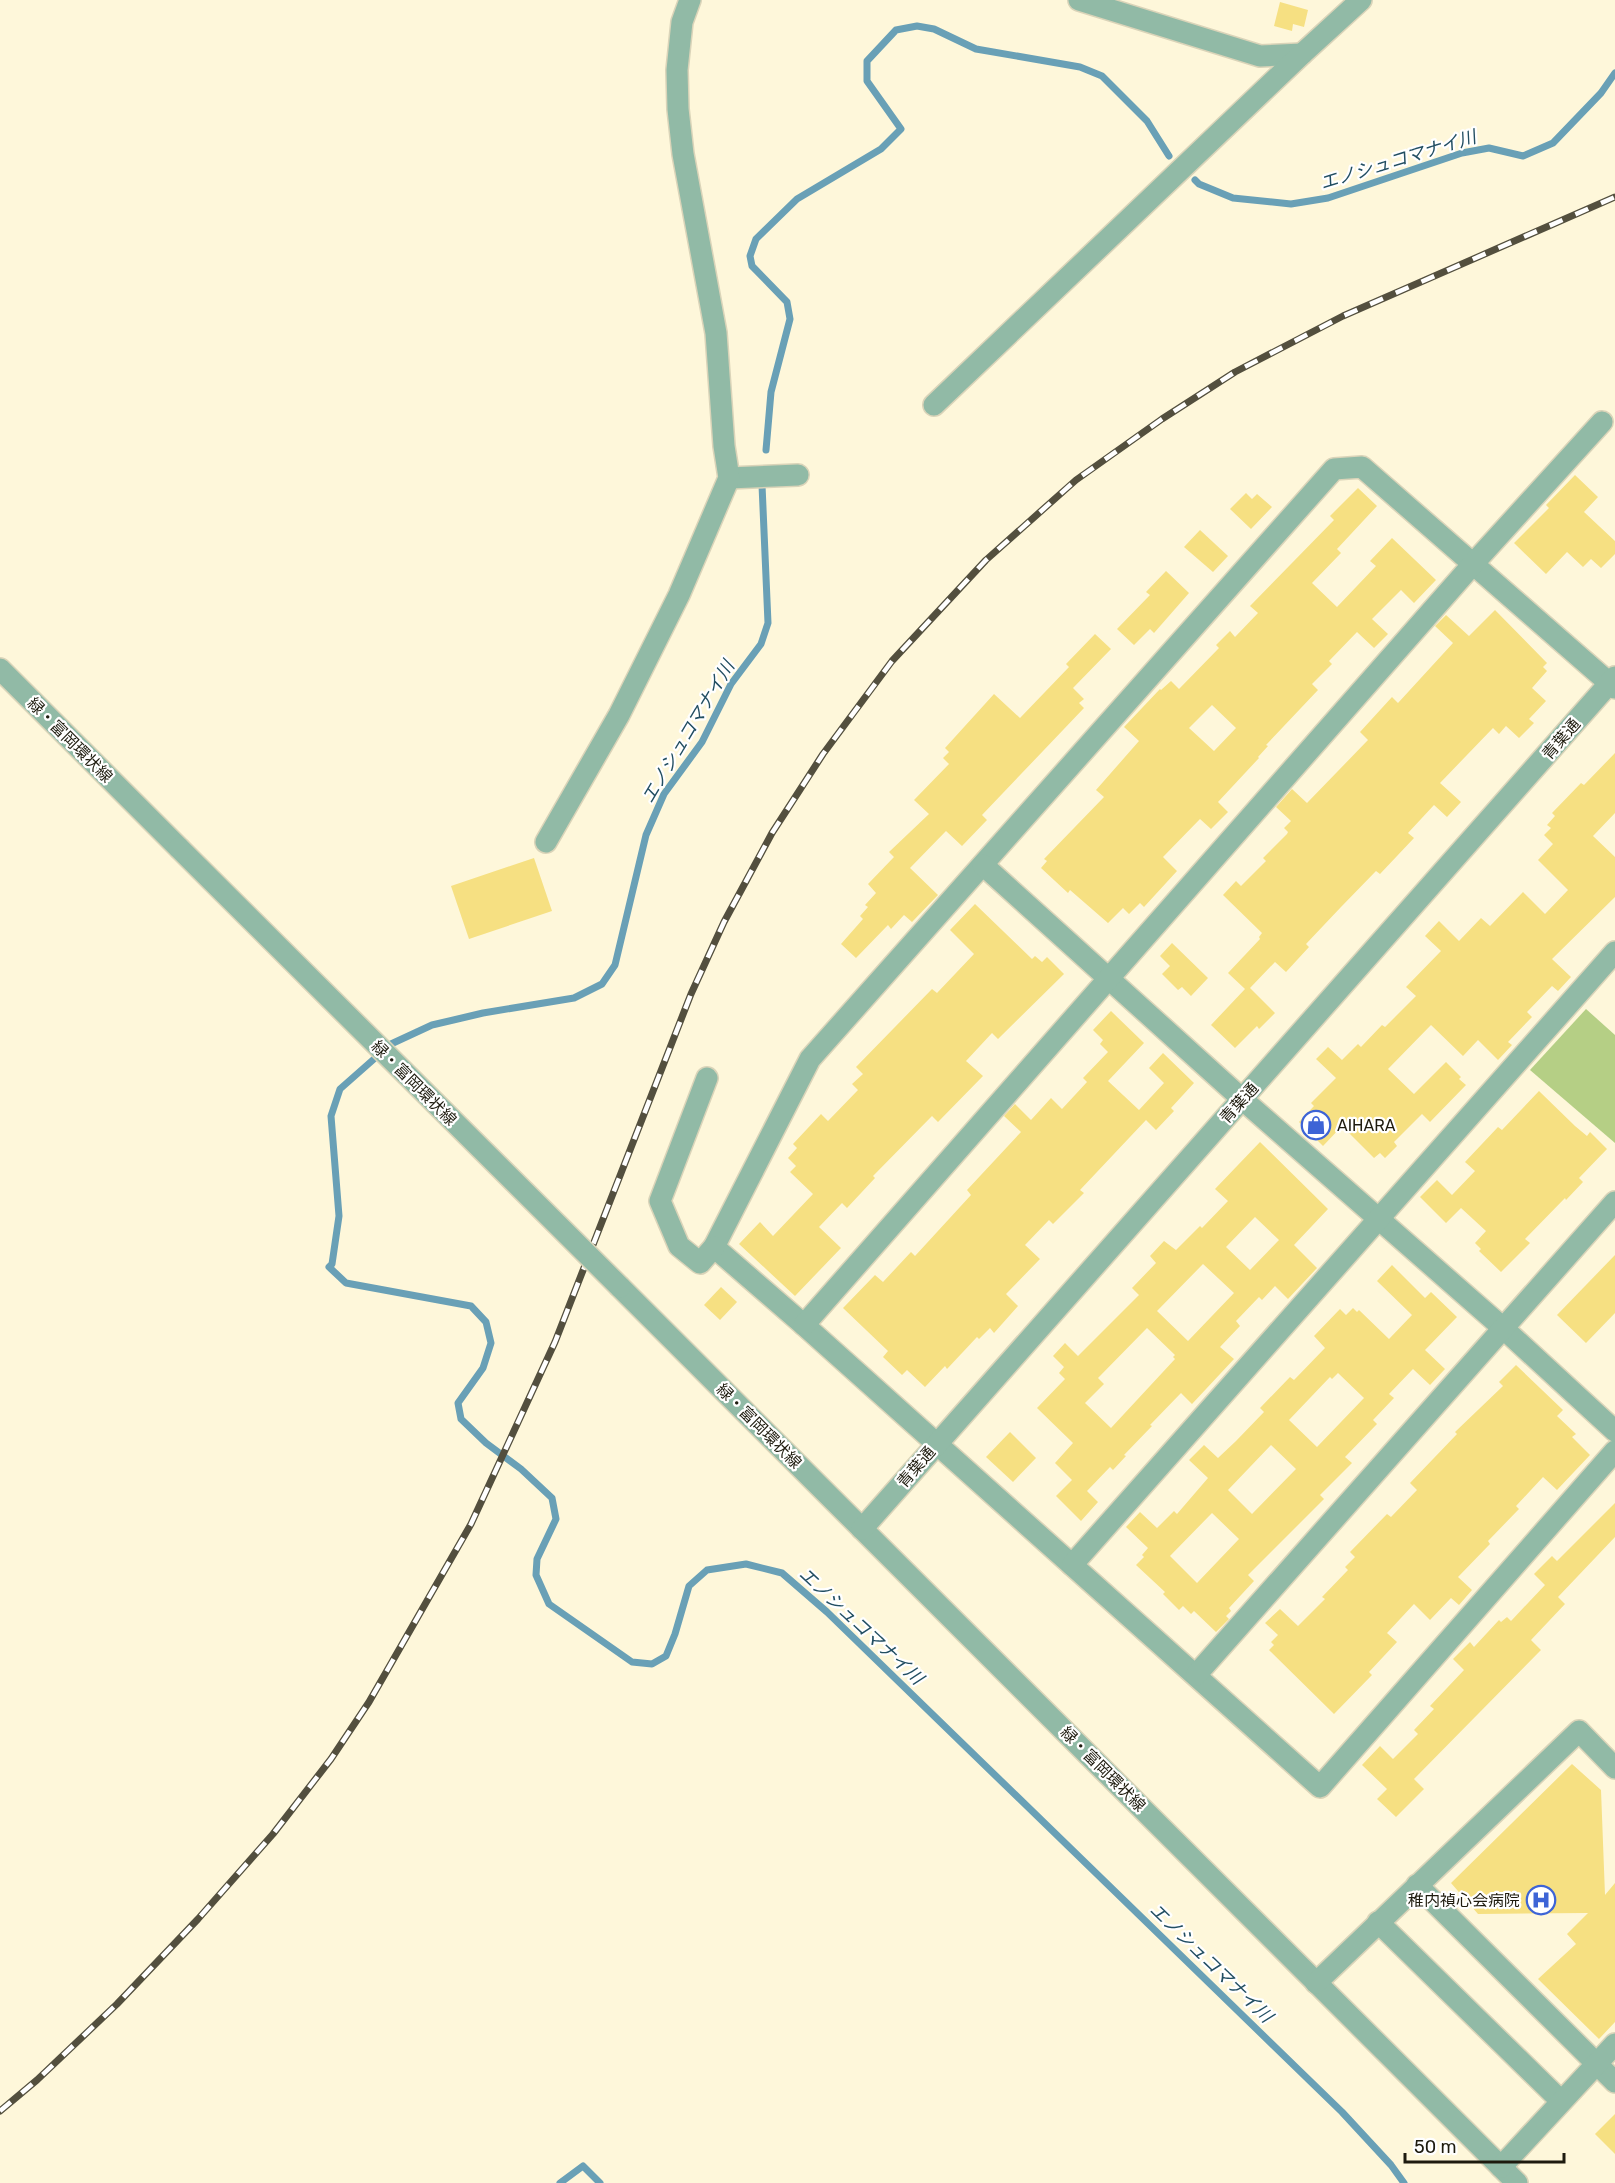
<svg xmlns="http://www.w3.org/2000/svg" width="1615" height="2183" font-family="Rubik,'Noto Sans JP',sans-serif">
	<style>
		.green { fill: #b5cf85 }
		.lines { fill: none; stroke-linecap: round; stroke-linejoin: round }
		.stream { stroke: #69a0b6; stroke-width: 7 }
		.building { fill: #f6e082; fill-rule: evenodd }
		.minor-casing { stroke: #dad4b9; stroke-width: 24 }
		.minor { stroke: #91baa6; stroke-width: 21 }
		.rail-casing { stroke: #534f3e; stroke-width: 7 }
		.rail { stroke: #fff; stroke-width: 4.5; stroke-dasharray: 14; stroke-linecap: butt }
		.minor-bridge-casing { stroke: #dad4b9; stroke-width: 24; stroke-linecap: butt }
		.minor-bridge { stroke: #91baa6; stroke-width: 21 }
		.labels { text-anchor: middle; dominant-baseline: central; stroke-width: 4.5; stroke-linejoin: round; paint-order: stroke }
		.street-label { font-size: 16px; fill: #1e1b0e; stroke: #fff }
		.poi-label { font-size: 16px; fill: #1e1b0e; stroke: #fff; text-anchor: start }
		.water-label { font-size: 18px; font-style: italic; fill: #224e62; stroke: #fff }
	</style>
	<rect width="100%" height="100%" fill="#fef7da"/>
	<path class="green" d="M1586 1009 1615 1035V1143L1530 1070Z"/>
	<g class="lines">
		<g class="stream">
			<path d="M1195 180 1199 184 1233 198 1291 204 1328 198 1462 153 1489 148 1523 156 1553 143 1601 93 1615 73"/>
			<path d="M766 450 771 392 790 319 787 302 752 266 750 256 756 239 797 199 881 149 901 129 867 81V61L896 30 917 26 934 29 976 49 1080 67 1102 76 1147 121 1169 156"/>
			<path d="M762 485 768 623 761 644 731 684 702 742 664 794 646 835 615 965 602 984 574 998 483 1013 432 1025 391 1044 340 1089 331 1116 339 1216 332 1264 329 1267 346 1283 471 1306 486 1322 491 1343 483 1368 458 1403 461 1419 486 1443 521 1469 552 1498 556 1519 537 1559 536 1575 549 1604 632 1662 652 1664 666 1656 675 1634 689 1586 707 1570 746 1564 782 1573 827 1612 1342 2112 1391 2165 1404 2183"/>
			<path d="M560 2183 583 2166 600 2183"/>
		</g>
	</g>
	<g class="building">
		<path d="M1280 2 1308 10 1304 27 1293 24 1292 31 1274 26Z"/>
		<path d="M1575 475 1598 497 1584 512 1615 541V554L1601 568 1591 559 1583 567 1567 552 1546 574 1514 543 1549 508 1546 505Z"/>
		<path d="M1358 488 1377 506 1337 549 1341 553 1312 583 1337 607 1376 566 1370 561 1392 538 1436 580 1414 603 1401 590 1372 619 1388 634 1374 648 1357 632 1329 661 1332 664 1312 684 1318 690 1266 745 1268 746 1258 757 1259 758 1218 802 1228 812 1211 829 1200 819 1163 857 1177 871 1144 907 1140 903 1129 914 1123 908 1108 923 1070 890 1068 893 1041 868 1047 861 1044 859 1104 797 1096 790 1139 741 1124 727 1160 689 1161 690 1171 681 1179 689 1219 648 1216 645 1230 631 1235 637 1258 613 1250 606 1334 520 1330 516ZM1212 705 1236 728 1214 751 1189 728Z"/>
		<path d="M1246 493 1252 499 1257 494 1272 507 1251 529 1230 509Z"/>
		<path d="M1200 530 1228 556 1213 572 1184 547Z"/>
		<path d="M1166 571 1189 593 1154 633 1150 629 1134 645 1117 629 1150 595 1146 592Z"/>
		<path d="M1495 610 1547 663 1543 667 1547 671 1532 688 1546 701 1529 719 1534 723 1519 738 1506 726 1499 734 1493 728 1440 783 1461 802 1447 817 1434 805 1408 833 1414 838 1380 874 1376 871 1341 907 1306 944 1309 947 1286 972 1275 962 1250 988 1275 1013 1259 1029 1257 1026 1235 1048 1211 1025 1245 989 1228 973 1260 939 1259 937 1262 933 1223 895 1236 881 1241 886 1266 861 1263 858 1287 834 1288 832 1284 828 1291 821 1276 807 1292 789 1307 803 1368 740 1360 732 1392 697 1398 703 1453 643 1435 626 1446 615 1469 636Z"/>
		<path d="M1095 634 1111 649 1073 688 1084 699 1079 703 1084 708 982 815 987 820 962 846 946 831 910 868 938 895 912 922 904 915 891 929 888 925 856 958 841 944 863 919 860 916 868 907 865 905 876 893 868 884 894 857 889 852 929 814 914 800 949 764 943 758 949 752 945 748 994 694 1020 718 1069 667 1066 664Z"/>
		<path d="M1615 753V813L1593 836 1615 857V897L1552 959 1571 977 1558 991 1552 986 1527 1012 1532 1017 1508 1042 1512 1045 1498 1060 1478 1040 1463 1056 1431 1025 1388 1069 1414 1094 1446 1062 1461 1077 1459 1079 1466 1085 1430 1122 1422 1114 1394 1142 1397 1146 1385 1158 1380 1153 1374 1158 1342 1126 1323 1146 1299 1122 1314 1106 1311 1103 1336 1078 1316 1059 1328 1047 1342 1060 1358 1044 1361 1047 1382 1025 1385 1027 1416 996 1406 987 1441 951 1425 936 1439 921 1459 941 1481 918 1490 926 1523 892 1545 914 1568 890 1538 860 1553 844 1544 835 1551 828 1547 825 1555 816 1552 813 1581 783 1584 785Z"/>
		<path d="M534 858 552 911 469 939 451 886Z"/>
		<path d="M975 904 1032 959 1035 956 1042 962 1047 957 1064 974 998 1039 992 1033 966 1061 983 1076 938 1122 932 1116 873 1176 875 1178 847 1208 842 1203 819 1227 841 1248 795 1296 739 1244 760 1222 773 1236 813 1194 790 1172 796 1166 788 1158 797 1148 793 1144 821 1114 828 1121 858 1090 852 1084 863 1074 856 1067 932 989 937 993 974 954 950 930Z"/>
		<path d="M1172 943 1208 978 1191 996 1182 987 1178 990 1162 974 1170 966 1160 956Z"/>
		<path d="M1111 1011 1144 1043 1108 1081 1139 1110 1164 1083 1149 1068 1163 1053 1194 1083 1171 1108 1174 1111 1156 1130 1146 1120 1080 1190 1084 1193 1053 1224 1049 1220 1025 1245 1040 1259 1006 1294 1018 1306 994 1333 990 1328 979 1339 977 1337 947 1369 945 1366 925 1387 907 1370 902 1375 883 1357 888 1351 843 1308 875 1275 883 1282 911 1252 915 1256 971 1195 967 1190 1021 1132 1004 1116 1015 1104 1031 1120 1051 1098 1062 1109 1087 1082 1083 1078 1108 1052 1100 1044 1103 1040 1093 1030Z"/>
		<path d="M1539 1091 1575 1126 1587 1136 1590 1132 1607 1149 1579 1178 1583 1182 1566 1200 1565 1198 1525 1239 1530 1243 1501 1272 1479 1251 1481 1249 1475 1243 1486 1231 1461 1208 1446 1223 1420 1197 1437 1180 1452 1195 1475 1171 1465 1162 1498 1127 1502 1130Z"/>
		<path d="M1260 1142 1328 1209 1294 1245 1317 1268 1288 1299 1275 1286 1262 1300 1259 1297 1236 1321 1240 1326 1220 1347 1234 1359 1192 1404 1181 1393 1150 1425 1152 1426 1124 1455 1126 1456 1113 1470 1110 1467 1087 1491 1098 1502 1081 1521 1056 1496 1072 1480 1055 1463 1073 1443 1037 1408 1065 1379 1059 1373 1064 1367 1053 1356 1065 1343 1078 1356 1139 1295 1132 1288 1156 1263 1150 1256 1164 1241 1176 1250 1200 1226 1202 1228 1228 1201 1215 1189ZM1255 1217 1279 1240 1250 1270 1226 1247ZM1203 1264 1234 1293 1188 1341 1157 1311ZM1147 1328 1175 1355 1173 1357 1175 1359 1111 1428 1085 1403 1104 1384 1098 1378Z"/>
		<path d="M1615 1255V1313L1586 1343 1557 1315Z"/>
		<path d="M1392 1265 1425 1298 1431 1292 1457 1317 1425 1350 1445 1369 1430 1385 1413 1369 1389 1394 1394 1398 1373 1420 1377 1424 1345 1457 1352 1463 1320 1495 1324 1499 1248 1575 1254 1581 1229 1608 1231 1611 1226 1616 1229 1619 1216 1632 1194 1611 1191 1614 1183 1606 1179 1610 1163 1594 1165 1592 1136 1565 1144 1557 1142 1555 1148 1548 1126 1527 1140 1512 1157 1528 1174 1511 1177 1514 1208 1478 1189 1460 1204 1445 1218 1458 1236 1441 1264 1412 1260 1408 1290 1377 1294 1380 1325 1348 1314 1336 1340 1309 1346 1315 1353 1308 1357 1312 1359 1310 1389 1339 1412 1315 1377 1281ZM1338 1373 1364 1398 1317 1447 1289 1420 1330 1377 1332 1379ZM1271 1445 1296 1469 1252 1514 1228 1490ZM1212 1513 1239 1539 1197 1583 1170 1556Z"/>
		<path d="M721 1287 737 1302 720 1320 704 1305Z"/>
		<path d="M1516 1365 1563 1410 1557 1416 1576 1434 1572 1437 1590 1455 1557 1490 1543 1477 1516 1506 1519 1509 1488 1541 1490 1544 1458 1577 1472 1590 1459 1605 1451 1598 1430 1620 1414 1604 1387 1633 1397 1642 1369 1672 1372 1675 1334 1714 1269 1650 1274 1645 1271 1642 1278 1635 1265 1623 1280 1609 1298 1626 1325 1599 1322 1597 1348 1570 1345 1567 1355 1557 1350 1552 1387 1514 1391 1517 1417 1490 1410 1483 1457 1434 1455 1432 1503 1386 1499 1382Z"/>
		<path d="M1010 1432 1036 1458 1013 1482 986 1457Z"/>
		<path d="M1615 1503V1537L1558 1597 1565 1604 1531 1640 1541 1650 1414 1779 1424 1789 1396 1817 1377 1799 1387 1789 1362 1765 1380 1746 1393 1759 1418 1734 1414 1730 1434 1709 1430 1706 1464 1670 1453 1659 1470 1642 1474 1647 1499 1620 1501 1622 1507 1617 1511 1621 1545 1585 1534 1574 1552 1556 1557 1561Z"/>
		<path d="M1572 1764 1601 1790 1605 1895 1615 1883V2022L1599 2039 1538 1979 1576 1944 1567 1934 1588 1913 1478 1914 1451 1883Z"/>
		<path d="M1615 2114V2154L1595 2134Z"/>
	</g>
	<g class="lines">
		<g class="minor-casing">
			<g id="minor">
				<path d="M1079 0 1260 56 1302 54"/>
				<path d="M934 405 1302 54 1361 0"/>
				<path d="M729 478 798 475"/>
				<path d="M0 669 179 848"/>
				<path d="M1615 688 1362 467 1334 469 810 1059 714 1247 804 1325 1320 1787 1615 1451"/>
				<path d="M546 842 619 715 679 595 729 478 724 446 716 333 683 154 678 109 677 70 682 22 690 0"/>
				<path d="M983 865 1242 1099 1503 1328 1615 1431"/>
				<path d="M707 1078 660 1201 679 1246 700 1263 714 1247"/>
				<path d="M620 1287 1517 2183"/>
				<path d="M804 1325 1473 564 1602 422"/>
				<path d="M862 1529 1615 677"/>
				<path d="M1072 1565 1615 952"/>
				<path d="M1196 1675 1615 1202"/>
				<path d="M1417 1885 1615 2082"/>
				<path d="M1378 1922 1561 2101"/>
				<path d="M1316 1983 1579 1731 1615 1768"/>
				<path d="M1501 2167 1615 2044"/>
			</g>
		</g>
		<use href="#minor" class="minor"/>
		<g class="rail-casing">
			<path id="rail" d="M0 2111 37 2080 117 2004 198 1919 273 1834 331 1759 369 1702 471 1524 555 1342 691 994 724 922 772 833 823 754 892 661 986 560 1076 480 1162 419 1235 372 1343 316 1615 197"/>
		</g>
		<use href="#rail" class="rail"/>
		<g class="minor-bridge-casing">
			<path id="minor-bridge" d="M179 848 620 1287"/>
		</g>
		<use href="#minor-bridge" class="minor-bridge"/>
	</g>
	<defs>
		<g id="shop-ring" transform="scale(1.5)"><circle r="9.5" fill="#fff" stroke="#3d64d6" stroke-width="1.5"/><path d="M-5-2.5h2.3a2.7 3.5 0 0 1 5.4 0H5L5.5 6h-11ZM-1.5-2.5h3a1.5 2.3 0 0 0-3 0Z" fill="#3d64d6"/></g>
		<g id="hospital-ring" transform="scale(1.5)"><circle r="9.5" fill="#fff" stroke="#3d64d6" stroke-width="1.5"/><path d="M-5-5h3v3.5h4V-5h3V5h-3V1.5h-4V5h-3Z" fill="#3d64d6"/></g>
	</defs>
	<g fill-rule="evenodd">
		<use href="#shop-ring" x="1316" y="1125"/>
		<use href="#hospital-ring" x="1541" y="1900"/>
	</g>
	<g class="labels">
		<g class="street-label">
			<text transform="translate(1561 739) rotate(-49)">青葉通</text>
			<text transform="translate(70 740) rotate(45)">緑・富岡環状線</text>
			<text transform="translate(414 1083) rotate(45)">緑・富岡環状線</text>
			<text transform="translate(1239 1103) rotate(-48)">青葉通</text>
			<text transform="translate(759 1426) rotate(45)">緑・富岡環状線</text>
			<text transform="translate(916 1467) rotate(-49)">青葉通</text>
			<text transform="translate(1103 1769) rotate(45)">緑・富岡環状線</text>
		</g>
		<g class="poi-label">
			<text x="1337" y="1125">AIHARA</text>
			<text x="1520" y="1900" text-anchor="end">稚内禎心会病院</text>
		</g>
		<g class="water-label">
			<text transform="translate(1398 160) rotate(-17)">エノシュコマナイ川</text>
			<text transform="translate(688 732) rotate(-59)">エノシュコマナイ川</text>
			<text transform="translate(861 1626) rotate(43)">エノシュコマナイ川</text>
			<text transform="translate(1211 1963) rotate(44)">エノシュコマナイ川</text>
		</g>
	</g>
	<path d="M1405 2153v9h159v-9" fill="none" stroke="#1e1b0e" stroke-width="3"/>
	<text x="1414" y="2153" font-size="18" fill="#1e1b0e" stroke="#ffffff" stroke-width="4.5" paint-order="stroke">50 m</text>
</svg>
